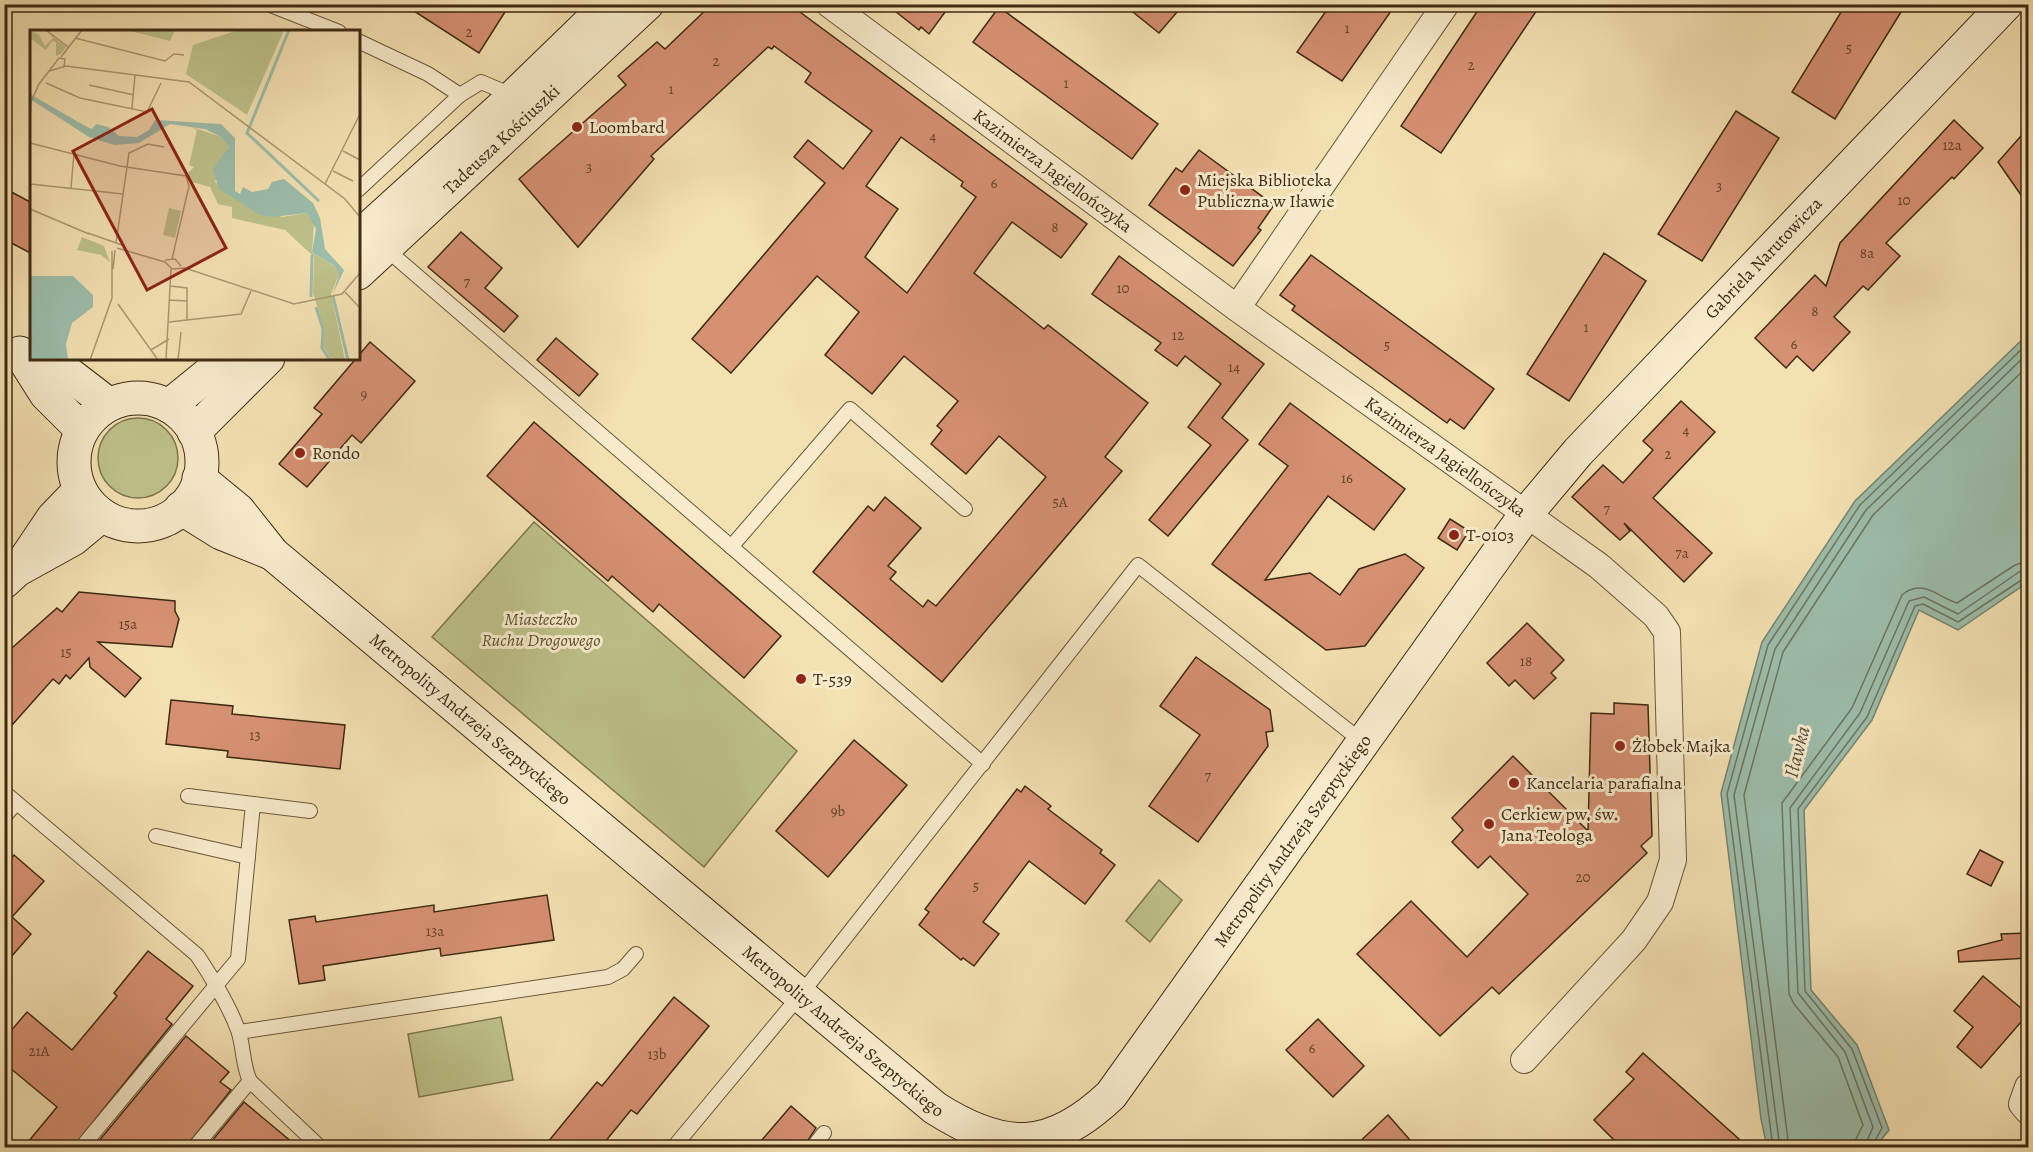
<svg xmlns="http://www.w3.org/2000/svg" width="2033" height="1152" font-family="Alegreya,serif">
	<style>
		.green { fill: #bec28a; stroke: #7e764e; stroke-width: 1.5 }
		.water { fill: #9cbeac; stroke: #77836f; stroke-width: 1.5 }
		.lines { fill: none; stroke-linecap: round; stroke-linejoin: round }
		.shore { stroke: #6e7460; stroke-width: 1.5 }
		.building { fill: #d69072; stroke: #3f2a13; stroke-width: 1.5; fill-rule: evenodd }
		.lane-casing { stroke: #6c583b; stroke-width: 16 }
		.street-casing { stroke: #6c583b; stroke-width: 28 }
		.secondary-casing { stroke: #3f2a13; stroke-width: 35 }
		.lane { stroke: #f8eccd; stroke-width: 14 }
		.street { stroke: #f8eccd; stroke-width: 26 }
		.secondary { stroke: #f8eccd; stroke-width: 33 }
		.poi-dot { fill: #8f2418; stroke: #f8eccd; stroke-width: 2 }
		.labels { text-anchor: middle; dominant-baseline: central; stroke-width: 6; stroke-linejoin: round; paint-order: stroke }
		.number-label { font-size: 15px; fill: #65442b }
		.poi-label { font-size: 18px; fill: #3f2a13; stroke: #f8eccd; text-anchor: start }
		.street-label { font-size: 18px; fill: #3f2a13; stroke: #f8eccd }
		.park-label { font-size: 18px; font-style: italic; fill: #5f5031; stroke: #f8eccd }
		.water-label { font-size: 20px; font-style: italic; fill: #564f39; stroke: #f8eccd }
		.inset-river { fill: none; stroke: #9cbeac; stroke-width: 3 }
		.inset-road { fill: none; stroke: #ac9872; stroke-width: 1.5 }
		.view { fill: #8f2418; fill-opacity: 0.15; stroke: #8f2418; stroke-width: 3 }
		.inset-edge { fill: none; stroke: #3f2a13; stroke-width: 3 }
	</style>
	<rect width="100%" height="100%" fill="#f4e1b2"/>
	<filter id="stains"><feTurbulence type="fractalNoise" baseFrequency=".00333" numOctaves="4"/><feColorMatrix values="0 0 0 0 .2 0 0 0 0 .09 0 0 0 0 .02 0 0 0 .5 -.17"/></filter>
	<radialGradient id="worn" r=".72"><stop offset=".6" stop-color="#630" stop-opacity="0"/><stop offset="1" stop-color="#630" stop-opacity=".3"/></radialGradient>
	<g class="green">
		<circle cx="138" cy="458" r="40"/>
		<path d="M534 522 797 751 704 867 432 637Z"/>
		<path d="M1159 880 1182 900 1150 942 1126 921Z"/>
		<path d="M501 1017 513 1080 419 1097 408 1034Z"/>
	</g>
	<path class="water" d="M2028 334V582L1958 630 1919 610 1872 720 1804 810 1811 990 1857 1045 1889 1130 1875 1147H1767L1761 1119 1721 793 1762 642 1855 501Z"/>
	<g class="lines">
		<g class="shore">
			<path d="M1773 1148 1727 794 1768 645 1860 505 2028 343"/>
			<path d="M1780 1148 1734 795 1775 649 1866 510 2028 353"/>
			<path d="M1789 1148 1744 795 1783 652 1873 515 2028 366"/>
			<path d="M1855 1148 1856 1139 1863 1125 1838 1057 1794 1004 1789 994 1782 803 1852 708 1902 595C1922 578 1938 597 1957 603L2015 565 2028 561"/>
			<path d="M1864 1148 1873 1127 1845 1052 1798 993 1790 808 1860 713 1909 601 1924 597 1958 614 2019 572 2028 570"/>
			<path d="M1871 1148 1882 1128 1852 1049 1805 991 1798 809 1867 717 1915 606 1923 604 1958 622 2023 579 2028 578"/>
		</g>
	</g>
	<g class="building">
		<path d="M403 4H510L479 53Z"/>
		<path d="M712 4H789L1087 224 1061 258 1012 222 974 273 1044 329 1048 325 1148 403 1105 457 1122 471 942 682 813 572 868 506 874 511 885 497 921 528 888 566 896 572 890 579 923 607 928 600 936 606 1046 477 999 436 966 474 931 444 942 430 937 426 958 401 904 356 872 394 825 355 859 312 817 276 731 373 692 339 825 183 794 157 808 140 843 169 872 131 805 82 811 73 774 46 772 49 768 47 651 156 654 159 578 247 519 179 626 85 618 76 657 42 665 49ZM901 137 963 182 961 186 976 197 907 293 865 257 898 209 866 186Z"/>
		<path d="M886 4H951L929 34 921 27 919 30Z"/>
		<path d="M1123 4H1184L1159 33Z"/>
		<path d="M1331 4H1396L1342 81 1297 52Z"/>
		<path d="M1482 4H1541L1441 153 1401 126Z"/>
		<path d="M1846 4H1906L1835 119 1792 92Z"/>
		<path d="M999 7 1158 124 1132 159 973 42Z"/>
		<path d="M1736 111 1779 138 1702 261 1658 234Z"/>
		<path d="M1954 120 1983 148 1954 179 1952 177 1886 243 1900 256 1868 290 1863 286 1834 317 1850 332 1813 371 1797 356 1786 368 1755 338 1815 275 1826 286 1840 243Z"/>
		<path d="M2028 128V205L1998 162Z"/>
		<path d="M1199 150 1274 205 1258 228 1261 230 1233 266 1149 205 1176 168 1182 172Z"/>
		<path d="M4 188 32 203V254L4 239Z"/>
		<path d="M461 232 502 268 485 288 518 316 504 332 428 267Z"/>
		<path d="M1604 253 1646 281 1569 401 1527 374Z"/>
		<path d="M1311 255 1494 389 1464 429 1450 419 1447 423 1292 310 1295 306 1280 295Z"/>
		<path d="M1119 256 1264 364 1222 418 1248 440 1168 536 1149 520 1211 445 1188 427 1221 384 1185 356 1177 366 1155 350 1161 343 1092 294Z"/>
		<path d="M556 338 598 374 579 396 537 360Z"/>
		<path d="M370 342 415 381 361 443 352 435 307 487 279 464 322 414 314 408Z"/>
		<path d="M1681 401 1715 432 1653 498 1712 553 1684 582 1624 523 1630 531 1620 540 1572 497 1603 465 1623 483 1653 450 1643 441Z"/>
		<path d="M1290 403 1405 489 1374 530 1328 496 1265 580 1310 573 1340 595 1359 569 1405 554 1424 568 1365 646 1326 650 1212 564 1288 466 1259 444Z"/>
		<path d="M534 422 781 636 744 678 659 604 653 612 612 576 608 581 487 476Z"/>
		<path d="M1450 519 1469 531 1457 550 1438 538Z"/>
		<path d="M79 592 175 601V611L179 619 172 647 98 642 141 678 125 697 90 667 89 658 70 679 66 675 59 684 53 679 4 734V655L57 608 62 612Z"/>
		<path d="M1527 623 1564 660 1551 673 1556 678 1534 699 1515 680 1509 686 1487 663Z"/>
		<path d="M1196 657 1270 710 1273 731 1266 732 1268 746 1198 842 1149 806 1200 735 1160 706Z"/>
		<path d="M171 700 233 706 232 714 345 725 340 769 227 757 228 751 166 744Z"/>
		<path d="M1614 703 1648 705 1652 836 1641 846 1647 853 1499 994 1492 987 1440 1036 1357 954 1411 901 1467 957 1528 894 1490 856 1478 868 1452 842 1463 830 1452 818 1513 756 1588 831 1591 713 1614 714Z"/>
		<path d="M854 740 907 785 828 877 776 831Z"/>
		<path d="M1025 786 1051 806 1048 809 1102 850 1100 853 1115 865 1085 904 1029 861 983 922 999 934 974 966 963 958 961 960 919 925 929 912 925 909 1017 789 1021 792Z"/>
		<path d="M1980 850 2003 862 1991 886 1967 874Z"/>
		<path d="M14 855 44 881 12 917 31 934 4 965V868Z"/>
		<path d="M547 895 554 940 441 956 440 948 323 966 325 980 299 984 289 920 315 916 316 922 434 905V912Z"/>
		<path d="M2028 933V958L1959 962 1958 951 2002 940 2001 934Z"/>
		<path d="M148 951 193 986 166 1019 172 1024 72 1148H23L57 1107 4 1063V1039L27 1012 72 1050 117 996 114 993Z"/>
		<path d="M1983 976 2028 1014 1981 1068 1957 1047 1973 1027 1954 1011Z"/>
		<path d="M674 997 709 1026 637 1114 631 1110 600 1148H543L597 1082 602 1086Z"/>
		<path d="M1318 1019 1364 1066 1333 1097 1286 1050Z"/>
		<path d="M186 1036 229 1072 220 1082 231 1090 185 1148H93Z"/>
		<path d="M1643 1053 1749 1148H1622L1594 1120 1634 1079 1626 1072Z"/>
		<path d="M244 1102 299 1148H206Z"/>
		<path d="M791 1106 816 1128 803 1148H755Z"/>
		<path d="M1388 1115 1417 1148H1353Z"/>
	</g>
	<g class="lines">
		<g class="lane-casing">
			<g id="lane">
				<path d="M268 4 339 32"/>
				<path d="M358 41 428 74 460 95 481 82 500 90 510 100"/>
				<path d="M358 190 460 95"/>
				<path d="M386 249 983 764"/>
				<path d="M731 547 850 409 965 509"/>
				<path d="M4 792 197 955C213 979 228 1003 238 1030 244 1047 242 1064 250 1081L321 1148"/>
				<path d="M188 796 253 804"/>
				<path d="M4 817 16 803"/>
				<path d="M156 836 248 857"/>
				<path d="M239 1032 608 977 623 969 636 954"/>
				<path d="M81 1148 238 959 253 804 310 811"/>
				<path d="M194 1148 250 1081"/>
				<path d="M673 1148 801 994 1138 565 1364 743"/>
				<path d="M812 1148 824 1133"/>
			</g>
		</g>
		<g class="street-casing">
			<g id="street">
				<path id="s1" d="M829 4 1237 308 1599 566 1656 616 1667 632 1673 860 1660 902 1634 940 1524 1060"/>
				<path d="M1237 308 1446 4"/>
				<path d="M2028 1087 2022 1104 2028 1111"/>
			</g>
		</g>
		<g class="secondary-casing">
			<g id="secondary">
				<path d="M358 238 510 100 609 4"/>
				<path id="s2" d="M358 273 647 4"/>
				<path d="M20 353 46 394 82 430"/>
				<path d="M36 358 65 371 108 404"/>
				<circle cx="138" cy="462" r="64"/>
				<path d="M169 406 228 358"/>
				<path d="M194 432 268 358"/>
				<path id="s3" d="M199 478 238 510 273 554 935 1108C1004 1152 1051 1152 1111 1095L1526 514 1578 452 2006 4"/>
				<path d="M181 508 221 533 271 553"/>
				<path d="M22 564 53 518 80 490"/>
				<path d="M4 582 17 570 73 539 102 515"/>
			</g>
		</g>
		<use href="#lane" class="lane"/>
		<use href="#street" class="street"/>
		<use href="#secondary" class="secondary"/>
	</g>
	<g class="poi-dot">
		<circle cx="577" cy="127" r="6"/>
		<circle cx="1185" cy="190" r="6"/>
		<circle cx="300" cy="453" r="6"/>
		<circle cx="1454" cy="535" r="6"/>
		<circle cx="801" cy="679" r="6"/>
		<circle cx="1620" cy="746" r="6"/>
		<circle cx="1514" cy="783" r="6"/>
		<circle cx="1489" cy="824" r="6"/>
	</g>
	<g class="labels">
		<g class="number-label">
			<text x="1347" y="28">1</text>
			<text x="469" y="32">2</text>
			<text x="1849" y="48">5</text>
			<text x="716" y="61">2</text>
			<text x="1471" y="65">2</text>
			<text x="1066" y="83">1</text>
			<text x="671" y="89">1</text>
			<text x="933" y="136">4</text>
			<text x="1952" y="145">12a</text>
			<text x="589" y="167">3</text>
			<text x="994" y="183">6</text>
			<text x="1719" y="186">3</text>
			<text x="1904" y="200">10</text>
			<text x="1055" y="227">8</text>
			<text x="1867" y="253">8a</text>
			<text x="467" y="282">7</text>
			<text x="1123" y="288">10</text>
			<text x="1815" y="311">8</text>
			<text x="1586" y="327">1</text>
			<text x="1178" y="335">12</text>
			<text x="1794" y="344">6</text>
			<text x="1387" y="345">5</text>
			<text x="1234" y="367">14</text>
			<text x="364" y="394">9</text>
			<text x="1686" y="430">4</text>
			<text x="1668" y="454">2</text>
			<text x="1347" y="478">16</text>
			<text x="1060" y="502">5A</text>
			<text x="1607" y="509">7</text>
			<text x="1682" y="553">7a</text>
			<text x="128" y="624">15a</text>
			<text x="66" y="652">15</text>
			<text x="1526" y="661">18</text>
			<text x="255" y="735">13</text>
			<text x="1208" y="776">7</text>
			<text x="838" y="811">9b</text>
			<text x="1583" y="877">20</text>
			<text x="976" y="886">5</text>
			<text x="435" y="931">13a</text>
			<text x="1312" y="1048">6</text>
			<text x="39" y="1051">21A</text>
			<text x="657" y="1054">13b</text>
		</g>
		<g class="poi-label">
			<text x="589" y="127">Loombard</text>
			<text x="1197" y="180">Miejska Biblioteka<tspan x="1197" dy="21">Publiczna w Iławie</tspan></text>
			<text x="312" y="453">Rondo</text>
			<text x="1466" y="535">T-0103</text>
			<text x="813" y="679">T-539</text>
			<text x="1632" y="746">Żłobek Majka</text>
			<text x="1526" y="783">Kancelaria parafialna</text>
			<text x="1501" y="814">Cerkiew pw. św.<tspan x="1501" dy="21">Jana Teologa</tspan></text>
		</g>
		<g class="street-label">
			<text stroke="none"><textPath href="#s2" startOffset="196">Tadeusza Kościuszki</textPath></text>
			<text stroke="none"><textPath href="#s1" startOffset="279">Kazimierza Jagiellończyka</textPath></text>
			<text stroke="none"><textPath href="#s3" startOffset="2229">Gabriela Narutowicza</textPath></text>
			<text stroke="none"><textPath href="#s1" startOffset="765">Kazimierza Jagiellończyka</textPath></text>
			<text stroke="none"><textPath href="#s3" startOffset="364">Metropolity Andrzeja Szeptyckiego</textPath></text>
			<text stroke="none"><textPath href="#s3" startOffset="1478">Metropolity Andrzeja Szeptyckiego</textPath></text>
			<text stroke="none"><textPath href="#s3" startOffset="850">Metropolity Andrzeja Szeptyckiego</textPath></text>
		</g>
		<g class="park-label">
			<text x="541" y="619">Miasteczko<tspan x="541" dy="21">Ruchu Drogowego</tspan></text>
		</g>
		<g class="water-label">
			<text transform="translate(1797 752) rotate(-76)">Iławka</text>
		</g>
	</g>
	<g transform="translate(30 30)">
		<rect width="330" height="330" fill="#f4e1b2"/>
		<path d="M0 0 9 5 15 16 23 8 18 3 36 17 31 24 26 26V12L22 11 16 20 0 8ZM97 0H145L140 11ZM208 0H254L217 85 156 44 163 15ZM162 97 191 107 199 117 185 152 252 187 277 183 284 192 282 222 306 237 309 244 301 264 315 330H302L293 316 294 298 283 263 284 227 255 200 202 188V177L188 174 180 157 162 152 157 144 164 137 159 135 167 100ZM139 178 151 181 145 208 133 205ZM52 207 74 216 80 232 71 225 47 220Z" fill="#bec28a"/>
		<path d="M0 64 57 97 62 99 66 94 78 97 89 106 107 107 119 100 125 90 191 94 205 108V161L210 164 213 157 222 162 238 159 242 152 254 149 283 173 290 188 295 219 314 240 303 264 309 244 305 236 282 222 286 199 277 183 242 187 230 185 189 159 183 139 199 117 191 107 175 99 140 94 109 113 84 115 59 107 0 69ZM0 246H43L63 265V277L42 293 36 314 38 330H0Z" fill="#9cbeac"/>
		<path class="inset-river" d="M259 0 217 103 289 171M303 266 318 330M281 267 282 225M286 277 293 299 292 318 300 330"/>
		<path class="inset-road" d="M16 0 38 17M45 8 135 31 144 24 154 25M31 27 52 0M19 41 36 36 159 52 315 169 330 187M16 53 50 68 117 82 131 53M59 55 104 65M102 78 105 45M0 90 1 72 9 54 29 28 35 29 34 36M0 113 90 136 156 146 159 156 142 229M313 121 330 130M303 141 323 151M0 154 93 164M295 154 330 84M41 158 44 123M0 179 59 204M58 203 92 215M86 213 99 123 118 114 134 117M87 218 135 232 142 239 155 238 264 274 312 264 330 243M135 230 145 229 151 236M83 239 85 220M140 256 157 258V291M315 262 330 278M139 270 157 271M88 274 128 330M139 292 211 284 221 261M121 320 139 309M60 330 82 268V221M136 330 141 239M148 330 151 302"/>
		<path class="view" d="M122 79 196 218 117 260 43 121Z"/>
		<rect width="330" height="330" class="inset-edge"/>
	</g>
	<rect width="2033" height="1152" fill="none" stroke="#f4e1b2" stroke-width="24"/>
	<rect x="6" y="6" width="2021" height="1140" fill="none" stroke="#3f2a13" stroke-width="3"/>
	<rect x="12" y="12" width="2009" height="1128" fill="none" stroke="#3f2a13" stroke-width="1.5"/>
	<rect width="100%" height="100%" filter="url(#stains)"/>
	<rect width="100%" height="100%" fill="url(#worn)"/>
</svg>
